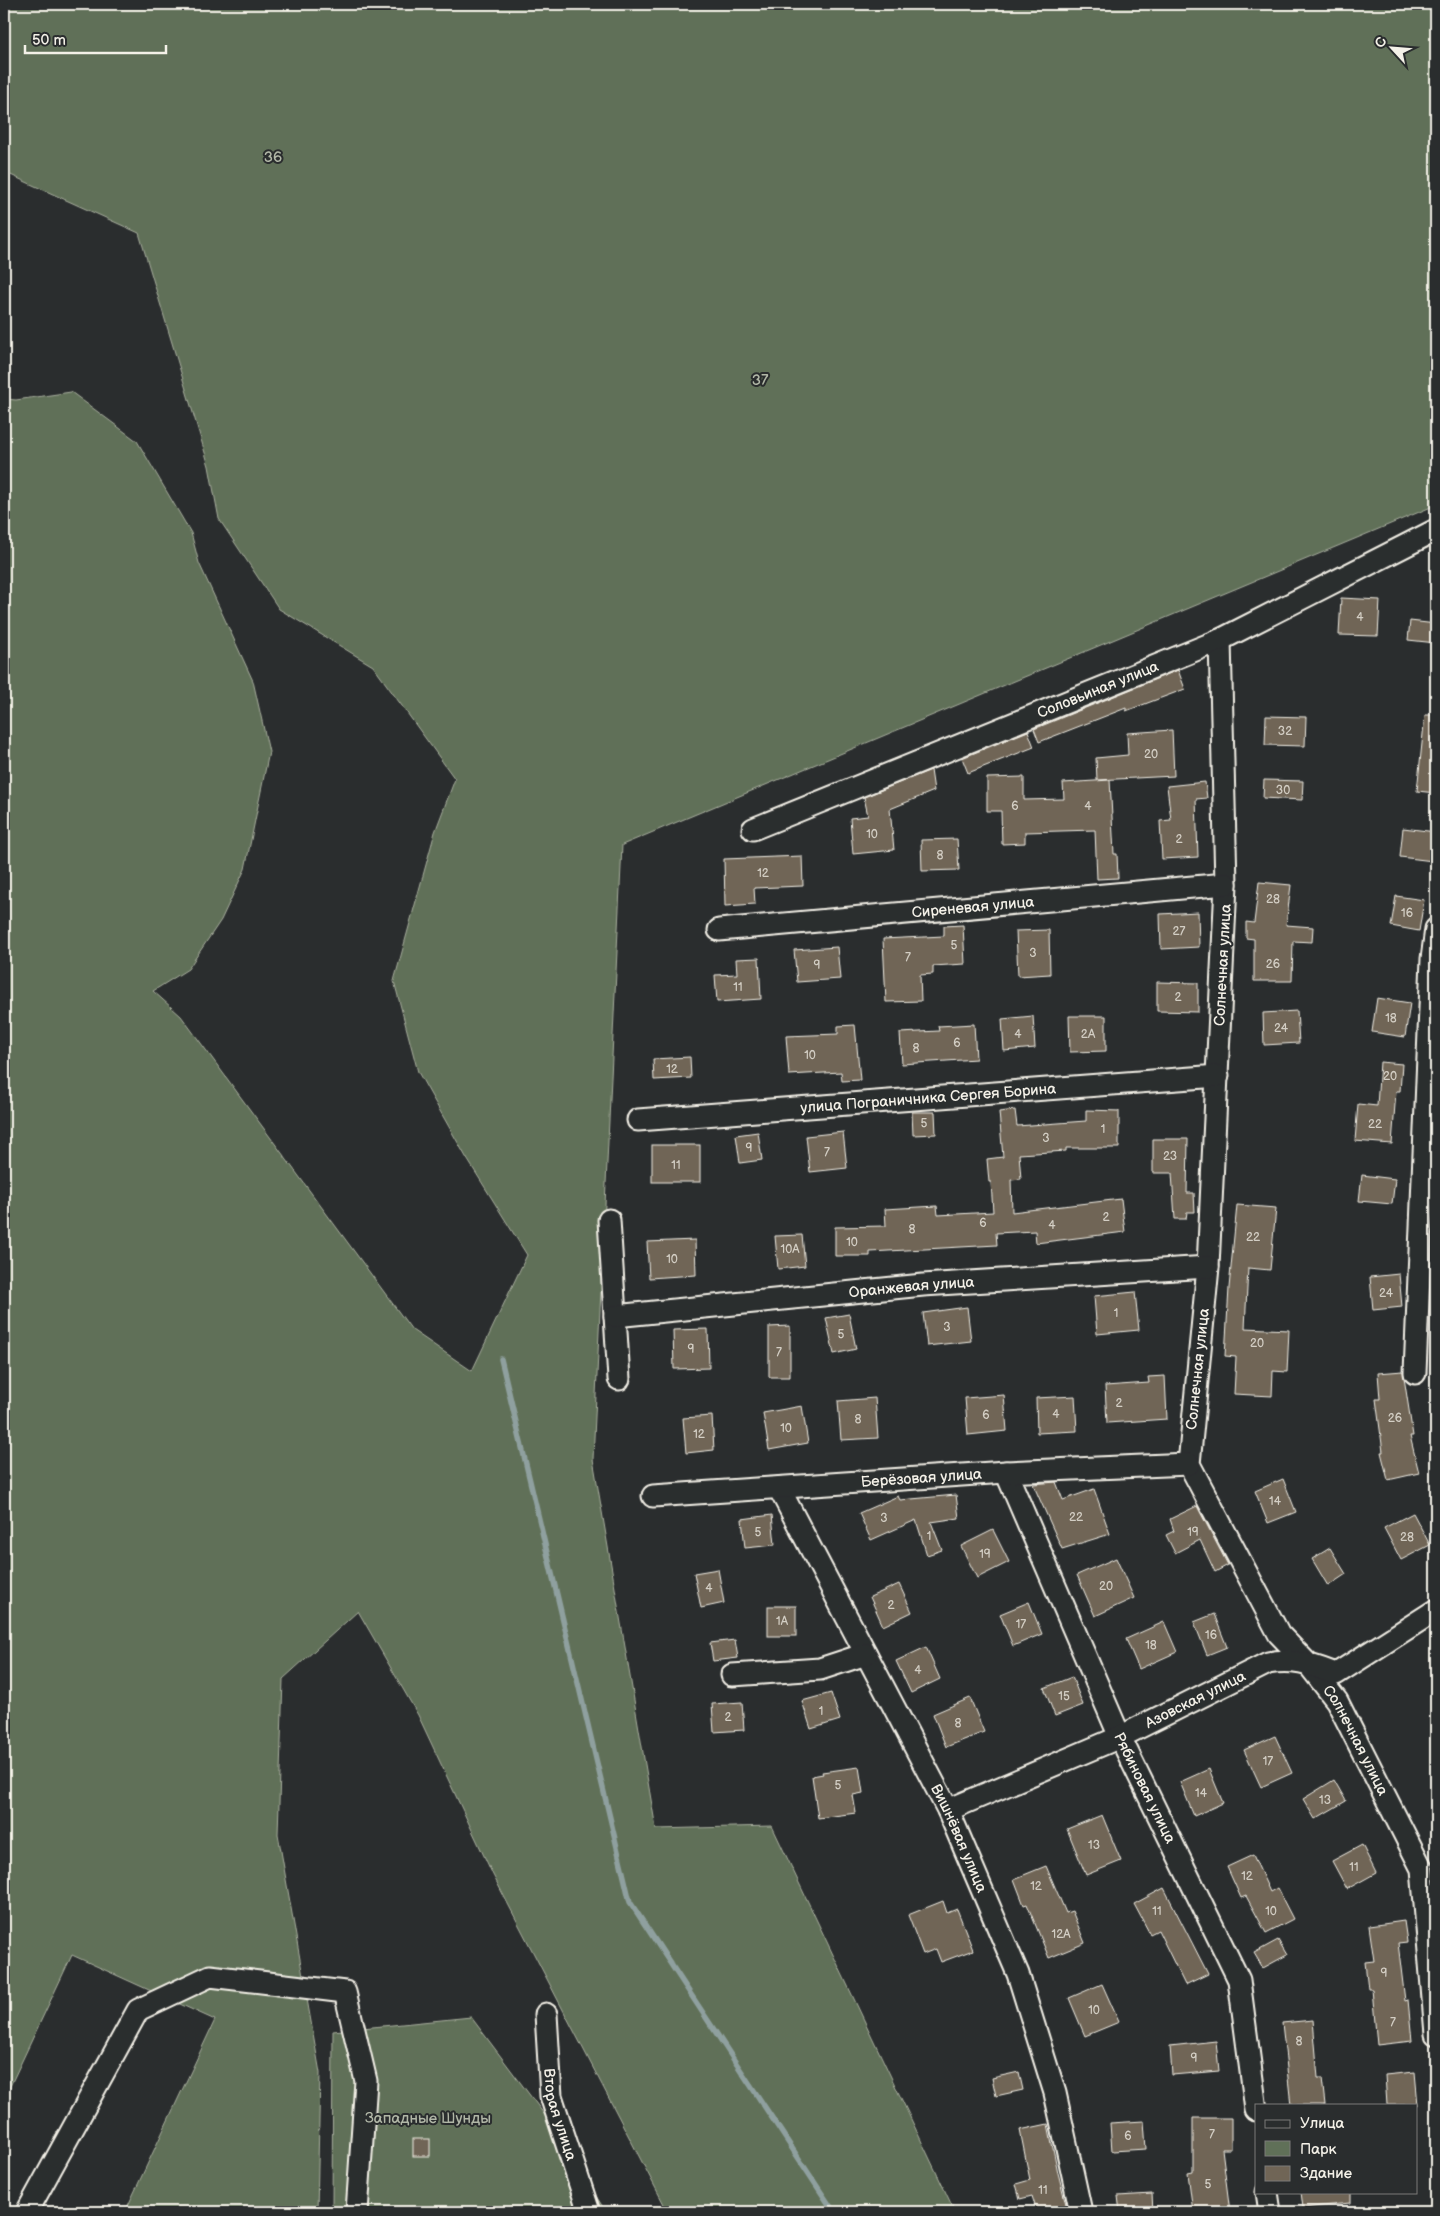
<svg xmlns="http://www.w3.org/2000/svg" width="1440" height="2216" font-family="'Balsamiq Sans',sans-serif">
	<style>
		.green { fill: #607058; stroke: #aab0a0 }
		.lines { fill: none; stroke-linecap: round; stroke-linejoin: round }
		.stream { stroke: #8fa09f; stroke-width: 5.5 }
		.building { fill: #706556; stroke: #f4f1e8 }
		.minor-casing { stroke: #f4f1e8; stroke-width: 25 }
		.minor { stroke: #2a2d2e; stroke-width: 21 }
		.labels { text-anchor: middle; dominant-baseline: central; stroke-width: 4; stroke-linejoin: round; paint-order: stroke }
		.number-label { font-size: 12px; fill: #d3cec4 }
		.park-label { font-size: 15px; fill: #b1b7a7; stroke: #2a2d2e }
		.street-label { font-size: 15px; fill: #f4f1e8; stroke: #2a2d2e }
	</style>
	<rect width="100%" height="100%" fill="#2a2d2e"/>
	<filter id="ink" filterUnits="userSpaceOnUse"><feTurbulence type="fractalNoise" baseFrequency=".02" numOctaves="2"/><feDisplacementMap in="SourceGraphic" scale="10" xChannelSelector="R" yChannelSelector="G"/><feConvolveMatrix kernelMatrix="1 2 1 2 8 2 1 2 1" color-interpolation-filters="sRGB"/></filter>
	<g filter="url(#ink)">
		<g class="green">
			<path d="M4 4H1436V505L622 845 593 1459 656 1829 772 1826 955 2212H668L493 1875 418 1715 358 1611 283 1679 278 1834 320 2073 317 2212H125L215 2020 72 1955 4 2099V399L16 400 71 392 137 441 191 533 199 563 253 681 269 752 245 869 221 920 188 969 153 991 181 1016 412 1330 472 1371 527 1255 466 1157 418 1072 394 981 435 832 455 779 373 666 279 609 219 519 209 466 139 233 4 172Z"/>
			<path d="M471 2017 547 2118 606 2212H332L333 2031Z"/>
		</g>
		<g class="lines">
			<path class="stream" d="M501 1359 630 1902 834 2212"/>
		</g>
		<g class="building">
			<path d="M1341 598 1380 600 1378 636 1339 635Z"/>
			<path d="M1410 621 1436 624V643L1408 640Z"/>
			<path d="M1178 670 1185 689 1126 711V708L1039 742 1034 729Z"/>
			<path d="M1425 715H1436V793L1417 791Z"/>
			<path d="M1266 716 1306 717 1305 746 1265 745Z"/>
			<path d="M1172 730 1174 776 1097 780 1096 758 1128 755 1127 733Z"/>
			<path d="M1028 731 1034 747 968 773 962 758Z"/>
			<path d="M931 770 934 791 890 809 894 850 853 854 850 818 868 816 864 797Z"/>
			<path d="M1024 777V800L1064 799 1063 783 1110 780 1114 854H1117L1118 878 1097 879 1095 830 1025 832V843L1002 844 1001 811H987V778Z"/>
			<path d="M1264 780 1303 781 1302 800 1263 798Z"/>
			<path d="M1205 782 1207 798 1196 799 1198 857 1162 859 1160 821 1171 820 1167 786Z"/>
			<path d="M1403 828 1436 832 1433 861 1400 857Z"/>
			<path d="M957 839 959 870 922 871 921 840Z"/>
			<path d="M802 856 803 886 754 888 755 904 725 906 724 859Z"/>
			<path d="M1259 882 1291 885 1286 925 1313 927 1312 942 1293 941 1292 981H1254V939L1246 938V922L1254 923Z"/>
			<path d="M1396 896 1424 900 1419 931 1391 926Z"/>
			<path d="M1198 912 1199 947 1161 949 1160 914Z"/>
			<path d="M963 925 965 964 933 966V974L920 975 921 1001 886 1002 883 939 944 936V926Z"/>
			<path d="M1049 930 1050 974 1018 976 1016 931Z"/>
			<path d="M837 947 840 979 797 982 794 950Z"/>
			<path d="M759 958 761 999 717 1002 715 975 737 974 736 959Z"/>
			<path d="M1157 982 1198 983V1012L1157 1011Z"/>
			<path d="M1377 998 1410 1003 1405 1037 1372 1032Z"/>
			<path d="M1297 1011 1299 1043 1264 1045 1263 1013Z"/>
			<path d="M1033 1016 1035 1048 1004 1051 1002 1019Z"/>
			<path d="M1069 1016H1106V1051L1070 1052Z"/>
			<path d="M974 1024 976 1059 902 1064 900 1033 939 1031 938 1026Z"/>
			<path d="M855 1025 860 1080 842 1081 841 1072 789 1075 786 1036 838 1034V1026Z"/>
			<path d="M690 1057 691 1078 654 1080 653 1059Z"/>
			<path d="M1380 1062 1402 1064 1400 1091H1396L1392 1144 1355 1141 1358 1104 1377 1106Z"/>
			<path d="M1015 1110 1017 1126 1086 1121V1110L1119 1111V1148H1066V1151L1019 1154 1021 1179 1011 1180 1012 1212 1121 1199 1125 1232 1036 1243 1035 1231 996 1233 997 1245 870 1252V1256H835V1227L886 1226 885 1209 937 1206 938 1215 993 1212 991 1182H989L987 1159 1003 1157 999 1112Z"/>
			<path d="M912 1112H935L936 1134 913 1135Z"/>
			<path d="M758 1132 762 1160 740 1163 736 1135Z"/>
			<path d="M843 1132 847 1168 810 1172 806 1136Z"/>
			<path d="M1153 1139H1188L1187 1193H1194L1195 1212H1187L1186 1219H1175L1172 1173H1153Z"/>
			<rect x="652" y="1145" width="48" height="37"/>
			<path d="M1362 1175 1395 1179 1392 1204 1359 1201Z"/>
			<path d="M1237 1205 1276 1208 1270 1270 1248 1268 1245 1328 1289 1330 1287 1372 1273 1371 1272 1396 1234 1394 1236 1357 1225 1356 1229 1288Z"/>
			<path d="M802 1235 805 1266 778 1269 775 1236Z"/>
			<path d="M695 1240 696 1275 649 1278 647 1242Z"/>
			<path d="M1399 1274 1402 1307 1373 1310 1370 1277Z"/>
			<path d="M1135 1292 1139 1330 1097 1334 1094 1296Z"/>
			<path d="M967 1307 971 1341 927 1346 923 1313Z"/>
			<path d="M849 1314 856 1349 834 1354 826 1318Z"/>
			<path d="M790 1326V1377H769V1327Z"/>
			<path d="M708 1329 709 1368 674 1369 673 1330Z"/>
			<path d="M1403 1371 1413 1436H1410L1419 1473 1388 1480 1381 1452H1383L1376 1399H1380L1378 1373Z"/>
			<path d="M1165 1376 1167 1419 1107 1423 1105 1386 1149 1383 1148 1377Z"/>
			<path d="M1004 1395 1007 1431 968 1435 965 1398Z"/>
			<path d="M1075 1396 1077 1431 1037 1433 1036 1398Z"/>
			<path d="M875 1398 878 1438 841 1440 838 1401Z"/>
			<path d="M802 1406 808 1443 769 1450 763 1413Z"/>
			<path d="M712 1416 714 1450 686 1453 683 1418Z"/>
			<path d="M1283 1479 1296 1512 1268 1523 1255 1491Z"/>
			<path d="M1056 1482 1063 1500 1094 1489 1110 1534 1062 1549 1033 1484Z"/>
			<path d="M956 1495 959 1518 931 1522 942 1550 927 1555 916 1520 871 1540 859 1513 898 1496 900 1500Z"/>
			<path d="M1197 1506 1228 1565 1215 1572 1200 1540 1175 1553 1166 1535 1174 1531 1170 1519Z"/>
			<path d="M1413 1513 1430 1545 1401 1560 1384 1528Z"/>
			<path d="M772 1515 775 1545 745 1548 742 1519Z"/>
			<path d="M993 1530 1009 1562 977 1578 961 1546Z"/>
			<path d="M1330 1548 1346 1574 1328 1586 1312 1559Z"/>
			<path d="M1116 1558 1134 1598 1095 1616 1077 1575Z"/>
			<path d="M718 1569 724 1603 701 1608 694 1573Z"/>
			<path d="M899 1584 912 1612 883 1626 870 1597Z"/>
			<path d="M1029 1602 1042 1634 1013 1646 1000 1614Z"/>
			<rect x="768" y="1606" width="28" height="30"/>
			<path d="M1214 1614 1227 1647 1207 1655 1194 1622Z"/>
			<path d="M1164 1622 1177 1652 1139 1669 1126 1639Z"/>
			<path d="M735 1640 738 1658 713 1661 710 1643Z"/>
			<path d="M926 1647 940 1679 911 1693 896 1661Z"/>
			<path d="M1072 1677 1083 1705 1055 1716 1044 1688Z"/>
			<path d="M831 1693 840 1720 811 1729 802 1701Z"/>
			<path d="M970 1698 984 1732 946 1747 933 1714Z"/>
			<path d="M742 1702 744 1730 714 1732 712 1704Z"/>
			<path d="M1275 1736 1292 1773 1261 1787 1244 1750Z"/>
			<path d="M859 1767 863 1793 853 1795 856 1813 818 1818 812 1776 823 1774 822 1772Z"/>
			<path d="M1209 1769 1223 1803 1194 1816 1180 1782Z"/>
			<path d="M1334 1780 1346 1801 1315 1819 1303 1799Z"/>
			<path d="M1102 1815 1121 1861 1086 1875 1067 1829Z"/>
			<path d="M1362 1845 1376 1873 1347 1889 1332 1861Z"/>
			<path d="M1253 1855 1270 1892 1277 1888 1293 1919 1266 1933 1246 1896 1241 1898 1227 1867Z"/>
			<path d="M1046 1866 1066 1913 1072 1911 1085 1943 1049 1958 1027 1904 1024 1905 1014 1879Z"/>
			<path d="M1164 1888 1208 1974 1185 1985 1158 1930 1150 1934 1134 1904Z"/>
			<path d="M943 1901 947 1913 957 1909 973 1950 941 1962 936 1949 923 1954 908 1915Z"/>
			<path d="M1404 1921 1407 1942 1398 1943 1405 2001 1408 2000 1412 2041 1377 2045 1372 1989H1368L1365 1962 1374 1961 1369 1926Z"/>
			<path d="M1278 1940 1287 1955 1263 1968 1254 1953Z"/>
			<path d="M1102 1984 1119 2022 1085 2036 1069 1998Z"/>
			<path d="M1313 2020 1318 2078H1322L1325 2105H1291L1282 2023Z"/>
			<path d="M1216 2041 1219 2071 1172 2075 1170 2046Z"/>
			<path d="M1019 2072 1023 2090 996 2096 992 2078Z"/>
			<path d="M1415 2072 1418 2105H1387L1385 2075Z"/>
			<path d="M1193 2118H1231V2149H1222L1230 2212H1193L1188 2173 1193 2172Z"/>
			<path d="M1144 2121 1146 2149 1112 2151 1110 2123Z"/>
			<path d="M1048 2124 1058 2173 1068 2212H1037L1032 2196 1020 2199 1016 2184 1030 2180 1020 2130Z"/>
			<rect x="413" y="2139" width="17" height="17"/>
			<path d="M1301 2192H1350V2203L1303 2208Z"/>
			<path d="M1152 2194 1153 2212H1120L1118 2196Z"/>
		</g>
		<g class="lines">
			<g class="minor-casing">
				<g id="minor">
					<path id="s1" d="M1220 640 1226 884 1208 1267 1189 1464 1279 1634 1308 1664 1337 1701 1422 1869 1436 2034"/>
					<path id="s2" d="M753 829 1220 640 1436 530"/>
					<path id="s3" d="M719 930 1226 884"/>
					<path id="s4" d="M638 1120 1218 1076"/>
					<path d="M609 1220 619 1379"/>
					<path id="s5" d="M615 1316 923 1285 1208 1267"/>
					<path d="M1415 1373 1432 959 1436 929"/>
					<path id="s6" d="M1006 1472 1120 1737 1239 1980 1256 2110"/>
					<path id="s7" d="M779 1488 948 1810 1018 1974 1055 2093 1081 2212"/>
					<path id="s8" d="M653 1496 1006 1472 1189 1464"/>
					<path d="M732 1675 820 1669 866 1654"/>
					<path id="s9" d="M948 1810 1120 1737 1268 1663C1294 1658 1311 1665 1336 1674L1436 1610"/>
					<path id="s10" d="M546 2014 551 2096 589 2212"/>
					<path d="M1267 2192 1270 2212"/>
					<path d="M27 2212 138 2010 210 1976 345 1992 366 2081 357 2212"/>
				</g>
			</g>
			<use href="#minor" class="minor"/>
		</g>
	</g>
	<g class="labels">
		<g class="number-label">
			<text x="1360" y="617">4</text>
			<text x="1285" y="731">32</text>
			<text x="1151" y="754">20</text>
			<text x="1283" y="790">30</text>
			<text x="1015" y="806">6</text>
			<text x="1088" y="806">4</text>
			<text x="872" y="834">10</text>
			<text x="1179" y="839">2</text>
			<text x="940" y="855">8</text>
			<text x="763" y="873">12</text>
			<text x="1273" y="899">28</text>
			<text x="1407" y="913">16</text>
			<text x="1179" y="931">27</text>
			<text x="954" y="945">5</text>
			<text x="1033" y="953">3</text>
			<text x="908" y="957">7</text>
			<text x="1273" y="964">26</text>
			<text x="817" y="965">9</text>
			<text x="738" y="987">11</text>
			<text x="1178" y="997">2</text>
			<text x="1391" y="1018">18</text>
			<text x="1281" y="1028">24</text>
			<text x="1018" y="1034">4</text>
			<text x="1088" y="1034">2А</text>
			<text x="957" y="1043">6</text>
			<text x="916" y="1048">8</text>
			<text x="810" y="1055">10</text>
			<text x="672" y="1069">12</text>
			<text x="1390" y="1076">20</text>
			<text x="924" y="1123">5</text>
			<text x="1375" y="1124">22</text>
			<text x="1103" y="1129">1</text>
			<text x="1046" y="1138">3</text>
			<text x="749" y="1148">9</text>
			<text x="827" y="1152">7</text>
			<text x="1170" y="1156">23</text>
			<text x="676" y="1165">11</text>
			<text x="1106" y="1217">2</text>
			<text x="983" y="1223">6</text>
			<text x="1052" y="1225">4</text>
			<text x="912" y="1229">8</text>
			<text x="1253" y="1237">22</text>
			<text x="852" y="1242">10</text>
			<text x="790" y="1249">10А</text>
			<text x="672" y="1259">10</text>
			<text x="1386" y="1293">24</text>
			<text x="1116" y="1313">1</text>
			<text x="947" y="1327">3</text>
			<text x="841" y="1334">5</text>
			<text x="1257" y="1343">20</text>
			<text x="691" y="1349">9</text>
			<text x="779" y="1352">7</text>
			<text x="1119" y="1403">2</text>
			<text x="1056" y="1414">4</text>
			<text x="986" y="1415">6</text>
			<text x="1395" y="1418">26</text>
			<text x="858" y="1419">8</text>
			<text x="786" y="1428">10</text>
			<text x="699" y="1434">12</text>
			<text x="1275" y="1501">14</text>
			<text x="1076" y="1517">22</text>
			<text x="884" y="1518">3</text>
			<text x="758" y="1532">5</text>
			<text x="1193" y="1532">19</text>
			<text x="929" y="1536">1</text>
			<text x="1407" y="1537">28</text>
			<text x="985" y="1554">19</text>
			<text x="1106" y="1586">20</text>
			<text x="709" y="1588">4</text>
			<text x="891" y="1605">2</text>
			<text x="782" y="1621">1А</text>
			<text x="1021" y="1624">17</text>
			<text x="1211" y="1635">16</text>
			<text x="1151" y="1645">18</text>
			<text x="918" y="1670">4</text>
			<text x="1064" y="1696">15</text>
			<text x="821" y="1711">1</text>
			<text x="728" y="1717">2</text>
			<text x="958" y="1723">8</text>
			<text x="1268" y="1761">17</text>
			<text x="838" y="1785">5</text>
			<text x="1201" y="1793">14</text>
			<text x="1325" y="1800">13</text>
			<text x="1094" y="1845">13</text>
			<text x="1354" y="1867">11</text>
			<text x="1247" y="1876">12</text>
			<text x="1036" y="1886">12</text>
			<text x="1157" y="1911">11</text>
			<text x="1271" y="1911">10</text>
			<text x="1061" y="1934">12А</text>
			<text x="1384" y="1973">9</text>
			<text x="1094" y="2010">10</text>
			<text x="1393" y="2022">7</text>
			<text x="1299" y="2041">8</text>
			<text x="1194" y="2058">9</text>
			<text x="1212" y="2134">7</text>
			<text x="1128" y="2136">6</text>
			<text x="1208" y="2184">5</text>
			<text x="1043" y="2190">11</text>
		</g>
		<g class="park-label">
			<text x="273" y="157">36</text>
			<text x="760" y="380">37</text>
			<text x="428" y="2118">Западные Шунды</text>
		</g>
		<g class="street-label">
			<text stroke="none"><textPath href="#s2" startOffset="372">Соловьиная улица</textPath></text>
			<text stroke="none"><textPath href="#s3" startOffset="255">Сиреневая улица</textPath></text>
			<text transform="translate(1223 965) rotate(-87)">Солнечная улица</text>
			<text stroke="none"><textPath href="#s4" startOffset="291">улица Пограничника Сергея Борина</textPath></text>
			<text stroke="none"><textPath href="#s5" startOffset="298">Оранжевая улица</textPath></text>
			<text transform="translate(1198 1369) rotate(-84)">Солнечная улица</text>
			<text stroke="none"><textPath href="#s8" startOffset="269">Берёзовая улица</textPath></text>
			<text stroke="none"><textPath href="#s9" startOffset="271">Азовская улица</textPath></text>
			<text stroke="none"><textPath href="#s1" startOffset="1150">Солнечная улица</textPath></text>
			<text stroke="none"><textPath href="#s6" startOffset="345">Рябиновая улица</textPath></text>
			<text stroke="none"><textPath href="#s7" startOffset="394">Вишнёвая улица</textPath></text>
			<text stroke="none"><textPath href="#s10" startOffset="102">Вторая улица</textPath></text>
		</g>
	</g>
	<rect width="1440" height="2216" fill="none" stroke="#2a2d2e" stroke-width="20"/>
	<rect x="10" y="10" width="1420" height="2196" fill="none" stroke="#f4f1e8" stroke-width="2" filter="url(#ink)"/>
	<rect x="1255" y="2104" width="162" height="90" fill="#2a2d2e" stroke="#7b7b78"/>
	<rect x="1265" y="2120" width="25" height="8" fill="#2a2d2e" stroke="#7b7b78"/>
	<text x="1300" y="2128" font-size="15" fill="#f4f1e8">Улица</text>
	<rect x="1265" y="2141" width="25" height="15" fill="#607058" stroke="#7b7b78"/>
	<text x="1300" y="2154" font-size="15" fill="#f4f1e8">Парк</text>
	<rect x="1265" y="2166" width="25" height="15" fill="#706556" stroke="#7b7b78"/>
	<text x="1300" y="2178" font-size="15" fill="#f4f1e8">Здание</text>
	<g transform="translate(1392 48) rotate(296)" stroke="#2a2d2e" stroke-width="4" paint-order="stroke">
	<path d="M0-4L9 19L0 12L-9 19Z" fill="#f4f1e8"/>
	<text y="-8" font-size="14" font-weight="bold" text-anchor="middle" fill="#f4f1e8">С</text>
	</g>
	<path d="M25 45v8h141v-8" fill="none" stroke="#f4f1e8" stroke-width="2.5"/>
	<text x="32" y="45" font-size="15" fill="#f4f1e8" stroke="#2a2d2e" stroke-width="4" paint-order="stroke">50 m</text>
</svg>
